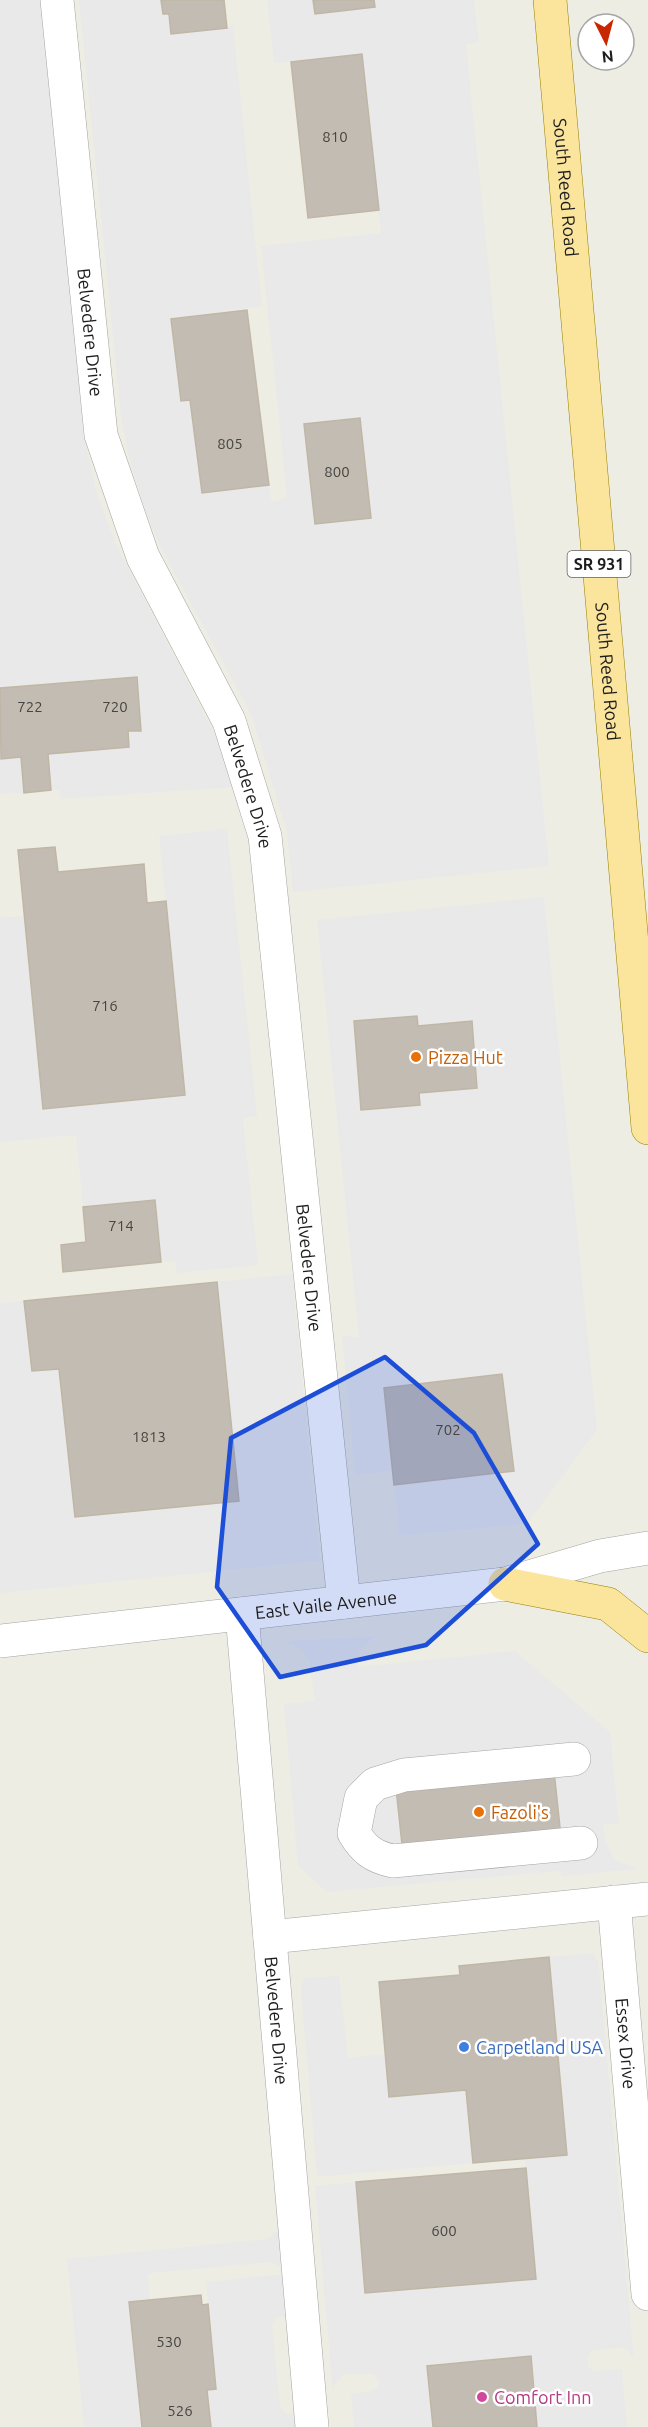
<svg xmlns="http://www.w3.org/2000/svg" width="648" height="2427" font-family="Ubuntu,sans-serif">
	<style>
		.parking { fill: #e9e9e9 }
		.building { fill: #c3bcb3; stroke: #c0b6a6; stroke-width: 1.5 }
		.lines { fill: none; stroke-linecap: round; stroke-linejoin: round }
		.minor-casing { stroke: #a4a4a4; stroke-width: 34 }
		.major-casing { stroke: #958001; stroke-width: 34 }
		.minor { stroke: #fff; stroke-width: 33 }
		.major { stroke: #fbe49c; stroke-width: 33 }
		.marked { fill: #1d4ed8; fill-opacity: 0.2; stroke: #1d4ed8; stroke-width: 4.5; stroke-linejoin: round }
		.food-dot { fill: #e8710a; stroke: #fff; stroke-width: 2 }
		.shop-dot { fill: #3f7fe0; stroke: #fff; stroke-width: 2 }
		.hotel-dot { fill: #d1479c; stroke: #fff; stroke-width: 2 }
		.labels { text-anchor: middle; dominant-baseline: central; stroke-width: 5; stroke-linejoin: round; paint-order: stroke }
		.number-label { font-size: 15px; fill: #464542 }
		.shield { fill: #fff; stroke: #616161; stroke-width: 1.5 }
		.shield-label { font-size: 16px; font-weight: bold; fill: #1d1d1d }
		.street-label { font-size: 18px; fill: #1d1d1d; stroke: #fff }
		.food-label { font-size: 18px; fill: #c56008; stroke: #fff; text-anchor: start }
		.shop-label { font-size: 18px; fill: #366cbe; stroke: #fff; text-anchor: start }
		.hotel-label { font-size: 18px; fill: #b23c85; stroke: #fff; text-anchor: start }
	</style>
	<rect width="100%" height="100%" fill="#eeede3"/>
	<g class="parking">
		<path d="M0 0H41L66 235 83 433 97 494 115 543 219 742 235 787 61 799 59 790H51L48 754 129 747 128 731 141 730 137 677 0 688Z"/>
		<path d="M79 0H161L163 14H169L172 34 233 26 262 306 172 319 181 401 190 400 202 493 269 485 271 502 287 498 261 246 381 233 362 54 274 63 267 0H474L479 42 466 44 549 866 293 892 287 832 251 714 160 546 146 512 129 458 121 416Z"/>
		<path d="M0 747 1 759 21 757 24 793 0 794Z"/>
		<path d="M227 829 257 1116 243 1118 258 1265 176 1273 175 1261 161 1262 155 1200 83 1207 76 1135 0 1142V918L24 916 44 1109 185 1095 159 836Z"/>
		<path d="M544 897 597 1430 527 1524 399 1536 393 1471 355 1475 342 1335 359 1338 317 920Z"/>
		<path d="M292 1274 320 1561 0 1593V1303L24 1301 32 1371 59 1369 75 1517 238 1501 217 1282Z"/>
		<path d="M377 1636 359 1650 357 1667 515 1651 610 1732 619 1823 603 1825 606 1843 613 1857 619 1862 639 1869 562 1876 560 1872 556 1871 327 1892 298 1866 284 1704 315 1701 309 1660 301 1649 284 1641Z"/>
		<path d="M593 1953 598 1961 599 1969 634 2359 628 2350 619 2347 590 2351 587 2361 589 2368 594 2371 622 2369 627 2427H354L351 2394 371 2391 378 2387 379 2383 377 2377 373 2374H344L334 2386 333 2392 315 2186 356 2182 366 2293 535 2279 525 2158 549 1957Z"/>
		<path d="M339 1976 348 2058 385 2054 466 2090 473 2163 317 2177 301 1990 304 1978Z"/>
		<path d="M282 2226 286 2271 272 2262 151 2273 148 2275 150 2300 130 2302 142 2427H84L67 2259 267 2239Z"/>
		<path d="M287 2274 292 2321 281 2316 275 2319 272 2326 280 2406 286 2414 298 2413 302 2427H211L207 2390 216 2389 206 2282Z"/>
	</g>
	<g class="building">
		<path d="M161 0H224L227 28 171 34 169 14H163Z"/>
		<path d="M313 0H374L375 7 315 14Z"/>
		<path d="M362 54 379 210 308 218 291 62Z"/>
		<path d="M247 310 269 485 202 493 190 400 181 401 171 319Z"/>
		<path d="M360 418 371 518 315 524 304 424Z"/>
		<path d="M137 677 141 731H128L129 747 48 754 51 790 24 793 21 757 1 759 0 688Z"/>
		<path d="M55 847 58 872 144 864 147 903 166 901 185 1095 43 1109 18 850Z"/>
		<path d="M417 1016 418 1026 472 1021 477 1088 419 1093 420 1105 361 1110 354 1021Z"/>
		<path d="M155 1200 161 1262 63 1272 61 1245 86 1242 83 1207Z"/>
		<path d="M217 1282 239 1501 75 1517 59 1369 32 1371 24 1301Z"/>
		<path d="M502 1374 514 1471 394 1485 384 1388Z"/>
		<path d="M554 1771 561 1837 403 1854 396 1788Z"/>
		<path d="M549 1957 567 2155 473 2163 466 2090 389 2097 379 1982 460 1975 459 1966Z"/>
		<path d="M526 2168 536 2279 365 2293 356 2182Z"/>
		<path d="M201 2295 202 2305 208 2304 216 2389 207 2390 211 2427H142L129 2302Z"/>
		<path d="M531 2356 537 2427H433L427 2366Z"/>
	</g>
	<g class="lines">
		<g class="minor-casing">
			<g id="minor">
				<path id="s1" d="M57 0 101 435 143 557 229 721 265 836 344 1602"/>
				<path id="s2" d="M242 1614 312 2427"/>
				<path id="s3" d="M0 1641 505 1584 600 1556 648 1548"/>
				<path d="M574 1759 404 1775 375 1784 361 1798 354 1833C364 1850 374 1857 393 1861L581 1843"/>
				<path id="s4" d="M614 1902 648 2294"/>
				<path d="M270 1937 648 1899"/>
			</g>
		</g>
		<g class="major-casing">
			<g id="major">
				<path id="s5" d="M550 0 648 1128"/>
				<path d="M505 1584 608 1604 648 1636"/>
			</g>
		</g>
		<use href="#minor" class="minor"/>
		<use href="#major" class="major"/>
	</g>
	<path class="marked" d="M385 1357 474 1433 538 1544 426 1645 280 1677 217 1587 231 1438Z"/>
	<g class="food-dot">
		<circle cx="416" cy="1057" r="6"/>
		<circle cx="479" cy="1812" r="6"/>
	</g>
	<circle class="shop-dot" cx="464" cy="2047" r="6"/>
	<circle class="hotel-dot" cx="482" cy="2397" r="6"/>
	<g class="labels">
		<g class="number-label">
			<text x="335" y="136">810</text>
			<text x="230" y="443">805</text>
			<text x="337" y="471">800</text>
			<text x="30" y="706">722</text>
			<text x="115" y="706">720</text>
			<text x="105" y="1005">716</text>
			<text x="121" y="1225">714</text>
			<text x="448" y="1429">702</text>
			<text x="149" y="1436">1813</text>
			<text x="444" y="2230">600</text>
			<text x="169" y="2341">530</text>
			<text x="180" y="2410">526</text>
		</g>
		<rect class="shield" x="567.5" y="551" width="63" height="26" rx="4.5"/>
		<g class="shield-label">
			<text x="599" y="564">SR 931</text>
		</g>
		<g class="street-label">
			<text stroke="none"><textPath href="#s5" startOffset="188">South Reed Road</textPath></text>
			<text stroke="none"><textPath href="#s1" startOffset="334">Belvedere Drive</textPath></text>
			<text stroke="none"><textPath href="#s5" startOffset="674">South Reed Road</textPath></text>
			<text stroke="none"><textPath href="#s1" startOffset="820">Belvedere Drive</textPath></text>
			<text stroke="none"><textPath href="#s1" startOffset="1306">Belvedere Drive</textPath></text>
			<text stroke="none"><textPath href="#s3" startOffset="328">East Vaile Avenue</textPath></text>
			<text stroke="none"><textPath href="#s2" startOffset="408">Belvedere Drive</textPath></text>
			<text stroke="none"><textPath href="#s4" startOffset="142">Essex Drive</textPath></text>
		</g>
		<g class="food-label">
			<text x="428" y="1057">Pizza Hut</text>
			<text x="491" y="1812">Fazoli's</text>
		</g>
		<g class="shop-label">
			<text x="476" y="2047">Carpetland USA</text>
		</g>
		<g class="hotel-label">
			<text x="494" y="2397">Comfort Inn</text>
		</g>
	</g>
	<g transform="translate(606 42) rotate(174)"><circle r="28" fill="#ffffff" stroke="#a5a5a5" stroke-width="1.5"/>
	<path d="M0-4.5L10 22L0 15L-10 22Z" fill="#c92701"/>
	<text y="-9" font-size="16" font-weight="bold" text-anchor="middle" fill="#1d1d1d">N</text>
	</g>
</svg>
